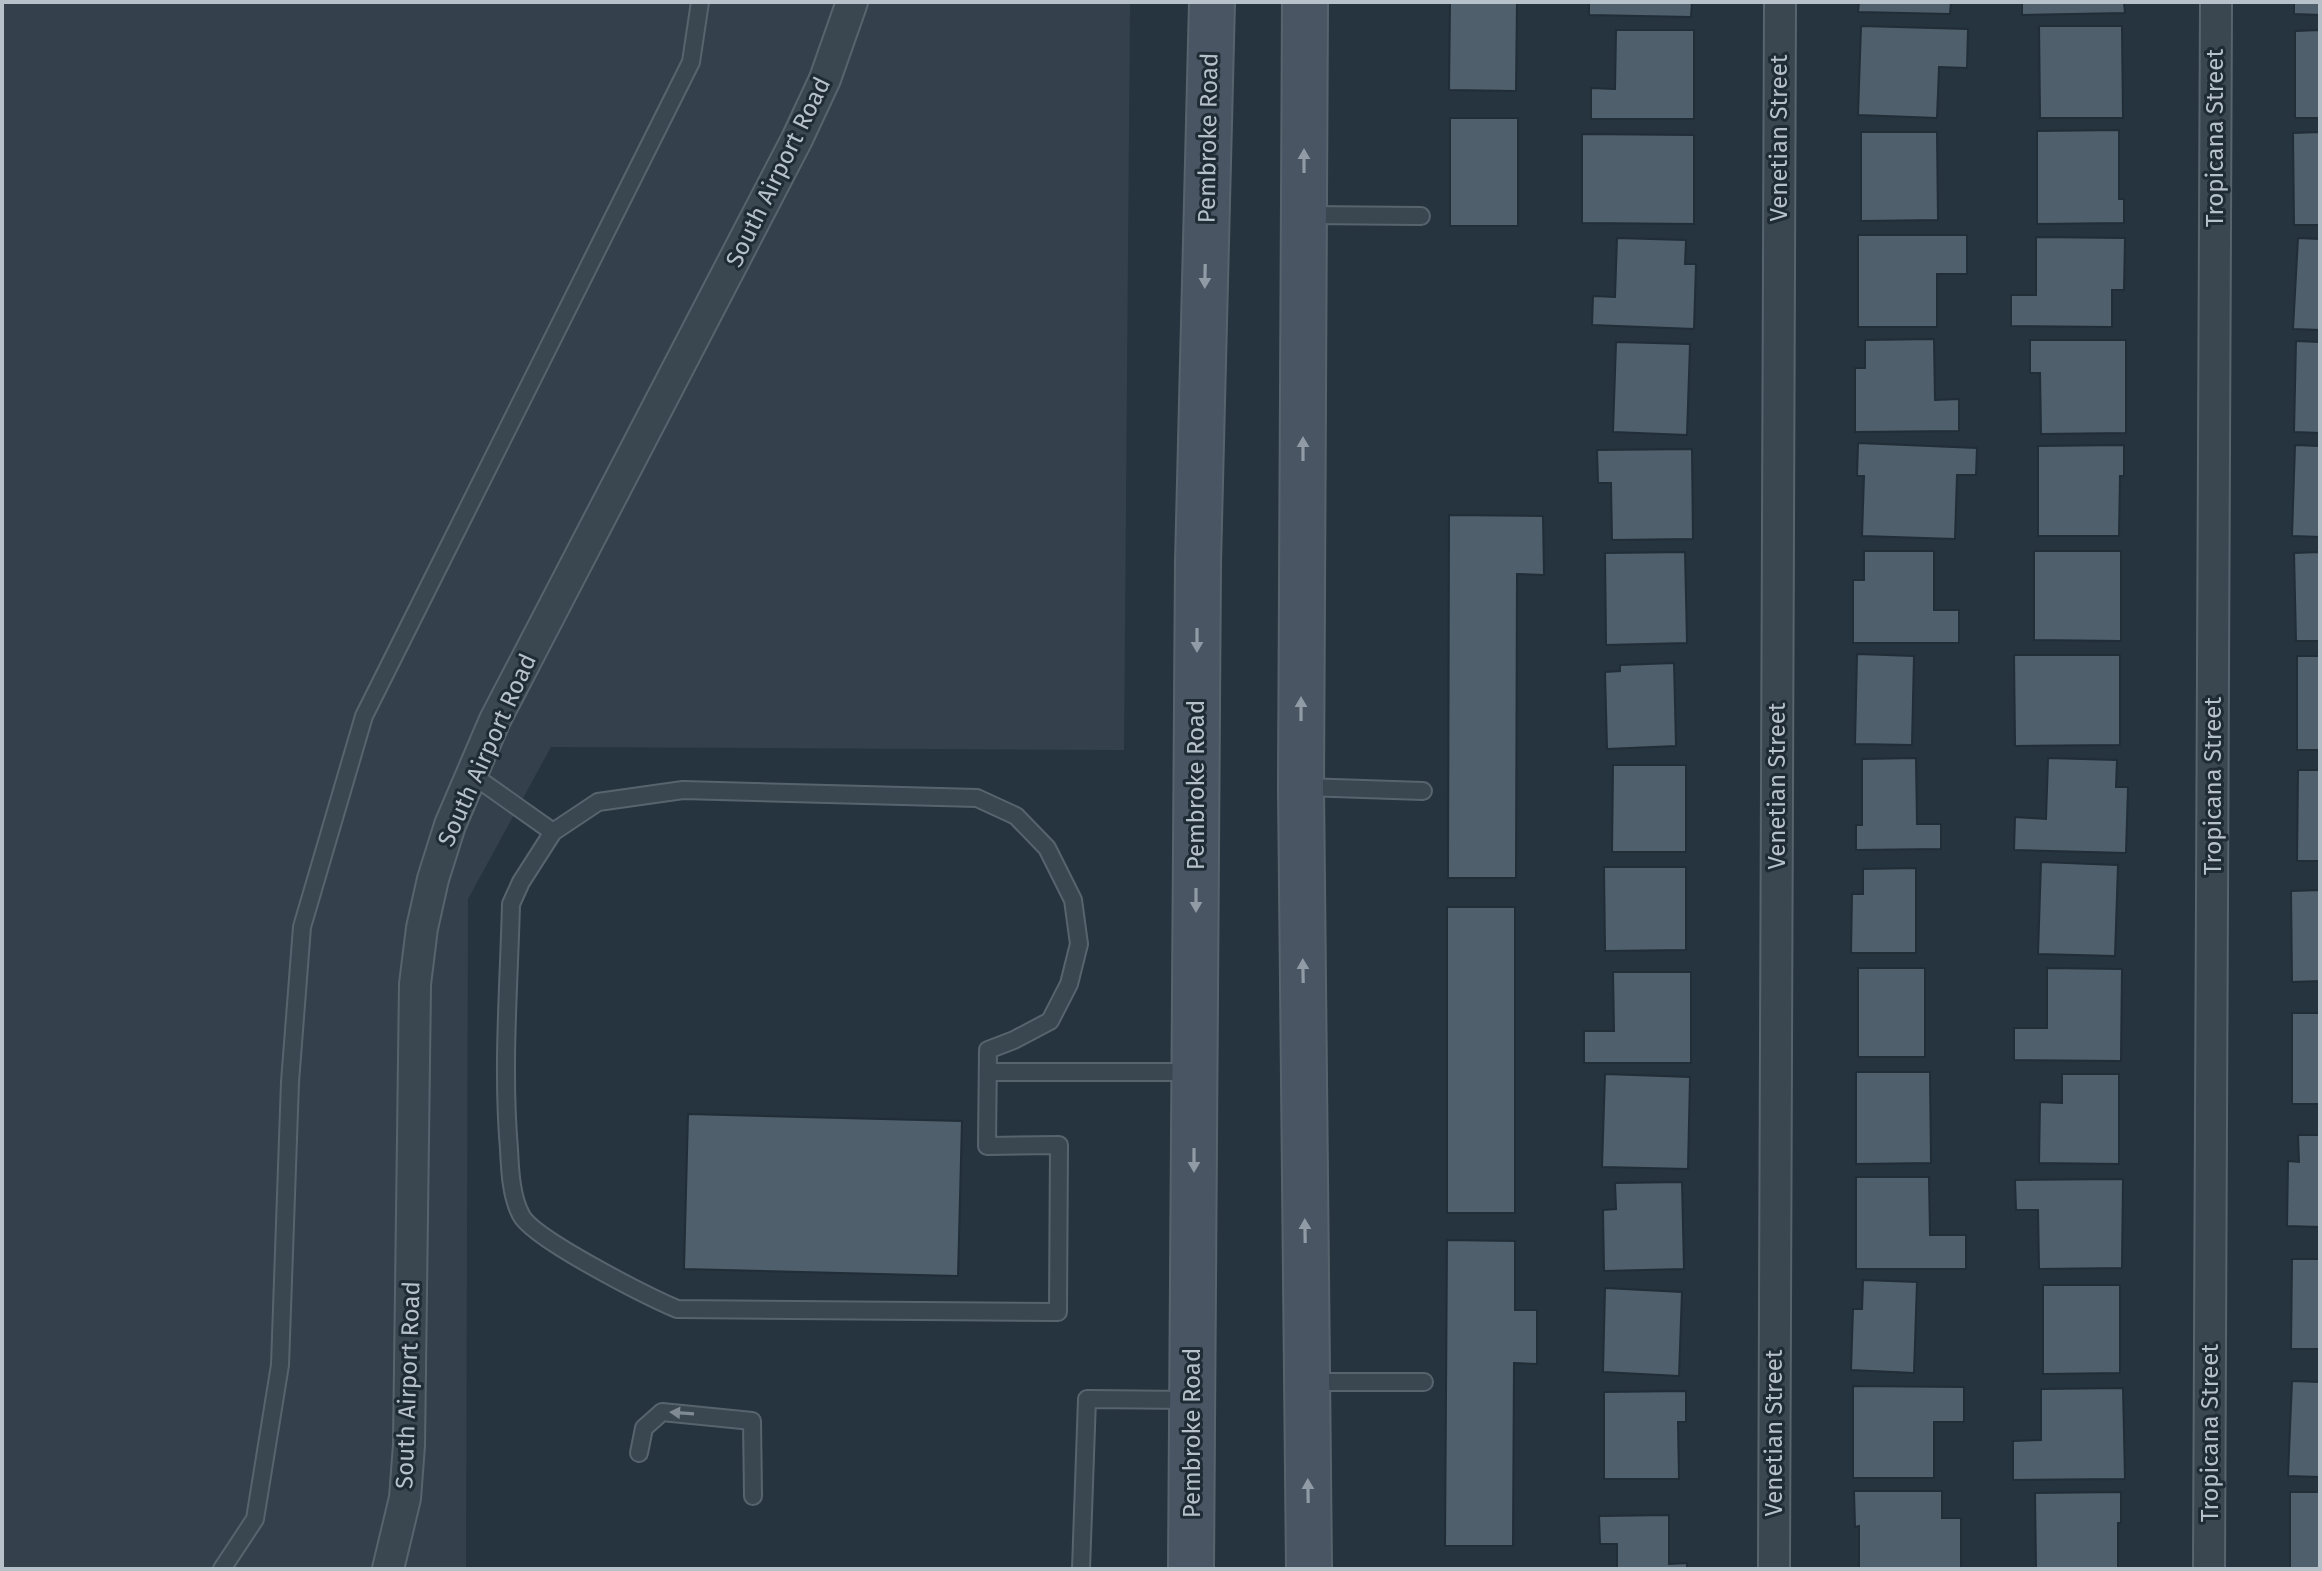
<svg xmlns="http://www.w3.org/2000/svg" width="2322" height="1571" font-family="'Fira Sans',sans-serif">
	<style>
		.airport { fill: #34414d }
		.building { fill: #4f5f6b; stroke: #212d37; stroke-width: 2 }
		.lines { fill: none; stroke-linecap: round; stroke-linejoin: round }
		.service-casing { stroke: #58646d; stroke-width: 20 }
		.minor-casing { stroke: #58646d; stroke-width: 34 }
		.secondary-casing { stroke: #58646d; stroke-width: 48 }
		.service { stroke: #3a4650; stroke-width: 16 }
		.minor { stroke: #3a4650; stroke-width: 30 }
		.secondary { stroke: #495563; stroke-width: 44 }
		.oneway { fill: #909ba6 }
		.oneway2 { fill: #7f8a93 }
		.labels { text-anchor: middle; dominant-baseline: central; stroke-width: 6; stroke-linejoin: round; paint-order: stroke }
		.street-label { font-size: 24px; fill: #b7c1ca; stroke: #1f2b35 }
	</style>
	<rect width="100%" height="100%" fill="#263440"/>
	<path class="airport" d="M2 2H1130L1124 750 551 747 468 899 466 1569H2Z"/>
	<g class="building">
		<path d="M1450 2H1517L1516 91 1449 90Z"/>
		<path d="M1589 2H1692L1691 17 1589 15Z"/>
		<path d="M1859 2H1951L1950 14 1858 12Z"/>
		<path d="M2022 2H2124L2125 13 2022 15Z"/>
		<path d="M2294 2H2320V15L2294 14Z"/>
		<path d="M1861 26 1968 29 1967 68 1939 67 1937 118 1858 115Z"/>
		<path d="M2039 26H2122L2123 118H2040Z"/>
		<path d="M1616 30H1694V119H1591V88L1615 89Z"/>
		<path d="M2320 30V118H2295V31Z"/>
		<rect x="1450" y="118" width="68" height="108"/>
		<path d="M2119 130V199H2124V223L2037 224V131Z"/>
		<path d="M1861 132H1937L1938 220 1861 221Z"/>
		<path d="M2320 132V225H2294L2293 133Z"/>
		<path d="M1582 134 1694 135V224L1582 223Z"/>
		<path d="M1858 235H1967V274H1937V327H1858Z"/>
		<path d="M2036 237 2125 238 2124 290H2112V327L2011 326V295H2036Z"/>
		<path d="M1617 238 1686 240 1685 264H1696L1694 329 1592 325 1593 296 1615 297Z"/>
		<path d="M2298 238 2320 239V330L2293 329Z"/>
		<path d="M1934 339 1935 400 1959 399V431L1855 432V368H1865V340Z"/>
		<path d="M2030 340H2126V433L2041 434 2040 373H2030Z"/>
		<path d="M2296 341 2320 342V433L2294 432Z"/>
		<path d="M1616 342 1690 344 1687 435 1613 432Z"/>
		<path d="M1858 443 1977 448 1976 475H1957L1955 539 1862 536 1864 476H1857Z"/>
		<path d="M2124 445V476H2120L2119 536H2038V446Z"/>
		<path d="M2295 445 2320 446V537L2292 536Z"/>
		<path d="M1692 449 1693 539 1612 540 1611 483H1598L1597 450Z"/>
		<path d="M1449 515 1543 516 1544 575 1517 574 1516 878H1448Z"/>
		<path d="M1864 551H1934V610H1959V643H1853V580H1864Z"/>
		<path d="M2034 551H2121V641L2034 640Z"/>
		<path d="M1685 552 1687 643 1606 645 1605 553Z"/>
		<path d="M2320 552V641H2296L2294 553Z"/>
		<path d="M1857 654 1914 656 1912 745 1855 744Z"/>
		<path d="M2014 655H2120V745L2015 746Z"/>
		<rect x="2297" y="656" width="23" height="94"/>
		<path d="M1674 663 1676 746 1607 749 1605 672 1620 671V665Z"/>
		<path d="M1916 758 1917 824H1941V849L1856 850V825H1862V759Z"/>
		<path d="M2048 758 2117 760 2116 787H2128L2126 853 2014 850 2015 817 2046 819Z"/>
		<path d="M1613 765H1686V852H1612Z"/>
		<path d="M2298 770H2320V861H2297Z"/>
		<path d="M2041 862 2118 865 2115 956 2038 954Z"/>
		<path d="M1604 867H1686V950L1605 951Z"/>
		<path d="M1916 868V953H1851L1852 894H1863V869Z"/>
		<path d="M2320 890V981L2292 982 2291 891Z"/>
		<rect x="1447" y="907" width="68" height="306"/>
		<rect x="1858" y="968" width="67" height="89"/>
		<path d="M2047 968 2122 969 2121 1061 2014 1060V1028H2047Z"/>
		<path d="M1613 972H1691V1063H1584V1031H1614Z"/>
		<rect x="2292" y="1013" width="28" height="91"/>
		<path d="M1856 1072H1930L1931 1163 1856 1164Z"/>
		<path d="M1605 1074 1690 1077 1688 1169 1602 1167Z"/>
		<path d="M2062 1074H2119V1164L2039 1163 2040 1102 2062 1103Z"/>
		<path d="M688 1114 962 1121 958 1276 684 1269Z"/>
		<path d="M2298 1135H2320V1227L2287 1226 2288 1161 2299 1162Z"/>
		<path d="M1856 1177H1929L1930 1235H1966V1269H1856Z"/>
		<path d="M2123 1179 2122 1268 2039 1269 2038 1210H2016L2015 1180Z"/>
		<path d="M1682 1182 1684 1269 1604 1271 1603 1210 1616 1209 1615 1183Z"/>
		<path d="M1447 1240 1515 1241V1310H1537V1364L1514 1363 1513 1546H1445Z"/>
		<path d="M2292 1259H2320V1349H2291Z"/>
		<path d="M1863 1280 1917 1282 1914 1373 1851 1370 1853 1309H1862Z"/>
		<path d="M2043 1285H2120V1373L2043 1374Z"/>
		<path d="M1605 1288 1682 1292 1679 1376 1603 1372Z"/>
		<path d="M2292 1381 2320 1382V1477L2288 1476Z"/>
		<path d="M1853 1386 1964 1387V1422H1934V1478H1853Z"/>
		<path d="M2123 1388 2125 1479 2013 1480V1441L2041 1440V1389Z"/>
		<path d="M1686 1391V1422H1678L1679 1479H1604V1392Z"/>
		<path d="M1854 1491H1942V1518H1961V1569H1859V1526L1855 1527Z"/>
		<path d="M2121 1492V1523H2118V1569H2036L2035 1493Z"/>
		<rect x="2290" y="1492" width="30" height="77"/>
		<path d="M1669 1515V1564L1687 1563V1569H1617V1544H1600L1599 1516Z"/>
	</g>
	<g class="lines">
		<g class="service-casing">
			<g id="service">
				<path d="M1307 215 1421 216"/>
				<path d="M471 774 553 832"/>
				<path d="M1304 787 1423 791"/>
				<path d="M683 790 977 798 1016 816 1047 848 1073 900 1079 944 1069 984 1050 1021 1014 1040 988 1050 987 1146 1059 1145 1058 1312 677 1309C649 1297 533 1239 521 1215 511 1196 510 1170 509 1149 502 1068 509 985 511 904L521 882 553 832 598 802Z"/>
				<path d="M988 1072H1194"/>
				<path d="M1310 1382H1424"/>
				<path d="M639 1453 644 1428 662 1412 752 1421 753 1496"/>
				<path d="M222 1569 255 1519 280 1365 290 1082 302 927 364 716 691 62 700 2"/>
				<path d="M1081 1569 1087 1399 1190 1400"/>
			</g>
		</g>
		<g class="minor-casing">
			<g id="minor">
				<path d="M388 1569 405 1498 409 1445 415 984 422 928 433 879 450 825 495 720 797 139 825 79 852 2"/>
				<path d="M1774 1569 1780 2"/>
				<path d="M2209 1569 2216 2"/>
			</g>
		</g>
		<g class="secondary-casing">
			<g id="secondary">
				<path d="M1305 2 1301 787 1309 1569"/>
				<path d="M1191 1569 1198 562 1212 2"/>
			</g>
		</g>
		<use href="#service" class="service"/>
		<use href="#minor" class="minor"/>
		<use href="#secondary" class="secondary"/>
	</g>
	<defs><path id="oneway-solid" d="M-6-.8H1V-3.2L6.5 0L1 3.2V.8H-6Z" transform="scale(2)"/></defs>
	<g class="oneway">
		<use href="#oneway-solid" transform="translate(1304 161) rotate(-90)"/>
		<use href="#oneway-solid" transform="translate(1205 276) rotate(91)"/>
		<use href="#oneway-solid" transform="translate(1303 449) rotate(-90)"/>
		<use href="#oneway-solid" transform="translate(1197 640) rotate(90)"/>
		<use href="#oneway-solid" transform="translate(1301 709) rotate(-90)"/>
		<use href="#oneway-solid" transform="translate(1196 900) rotate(90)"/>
		<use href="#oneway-solid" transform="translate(1303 971) rotate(-91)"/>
		<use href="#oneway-solid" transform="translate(1194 1160) rotate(90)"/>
		<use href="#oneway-solid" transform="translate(1305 1231) rotate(-91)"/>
		<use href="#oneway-solid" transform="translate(1308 1491) rotate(-91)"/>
	</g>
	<use class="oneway2" href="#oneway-solid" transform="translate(682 1413) rotate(-176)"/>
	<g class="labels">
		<g class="street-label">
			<text transform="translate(1208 138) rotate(-89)">Pembroke Road</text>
			<text transform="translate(1779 138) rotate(-90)">Venetian Street</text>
			<text transform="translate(2215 138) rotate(-90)">Tropicana Street</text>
			<text transform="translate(778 172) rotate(-64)">South Airport Road</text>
			<text transform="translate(487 750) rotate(-66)">South Airport Road</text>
			<text transform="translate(1196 785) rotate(-90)">Pembroke Road</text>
			<text transform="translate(1777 786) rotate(-90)">Venetian Street</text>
			<text transform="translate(2213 786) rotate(-90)">Tropicana Street</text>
			<text transform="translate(408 1385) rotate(-88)">South Airport Road</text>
			<text transform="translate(1192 1433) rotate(-90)">Pembroke Road</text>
			<text transform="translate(1774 1433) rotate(-90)">Venetian Street</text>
			<text transform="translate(2210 1433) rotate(-90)">Tropicana Street</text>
		</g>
	</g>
	<rect width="2322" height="1571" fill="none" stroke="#b7c1ca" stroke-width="8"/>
</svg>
